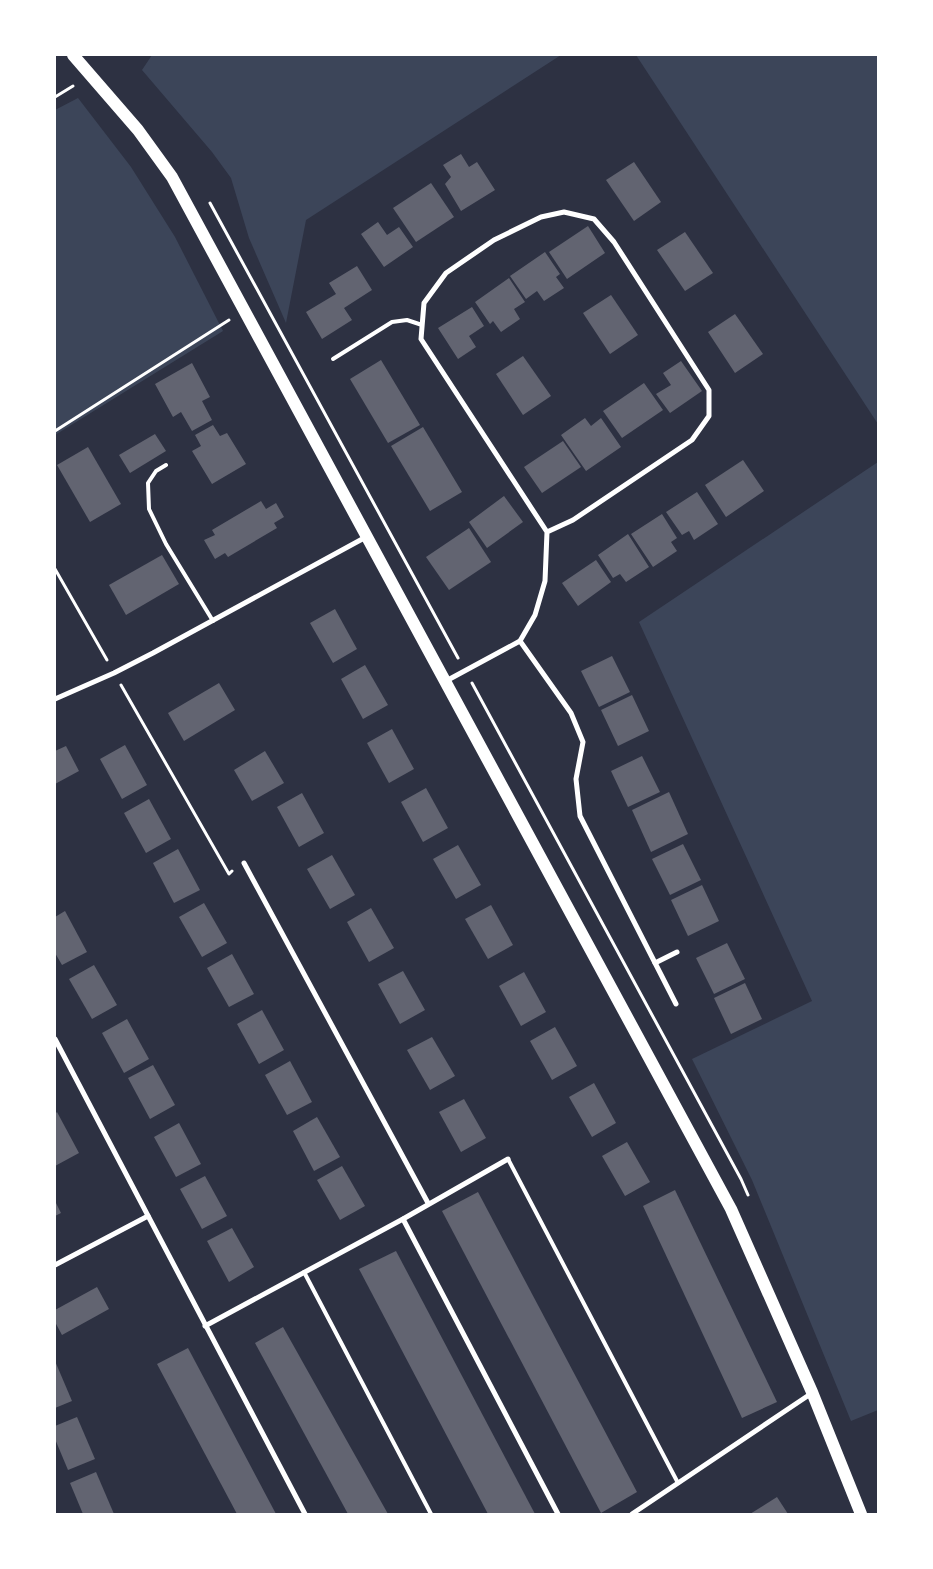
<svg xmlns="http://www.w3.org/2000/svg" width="933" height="1569" font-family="Poppins,sans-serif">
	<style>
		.green { fill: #3c4559 }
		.building { fill: #626471 }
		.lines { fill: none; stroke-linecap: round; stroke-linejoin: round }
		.path { stroke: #fff; stroke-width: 3 }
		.service { stroke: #fff; stroke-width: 4 }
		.minor { stroke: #fff; stroke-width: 5 }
		.primary { stroke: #fff; stroke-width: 12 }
	</style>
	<rect width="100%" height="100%" fill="#2d3142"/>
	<g class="green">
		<path d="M152 55H561L306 220 286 323 249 238 231 178 212 152 142 70Z"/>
		<path d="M636 55H878V424Z"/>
		<path d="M78 98 131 167 175 237 223 331 55 435V110Z"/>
		<path d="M878 462V1410L851 1421 752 1180 692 1059 812 1001 639 622Z"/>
	</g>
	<g class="building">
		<path d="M461 154 469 167 477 162 495 190 461 211 445 184 451 177 443 165Z"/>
		<path d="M634 162 661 202 634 221 606 180Z"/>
		<path d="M431 183 454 217 416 242 393 208Z"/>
		<path d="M378 222 387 235 399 227 413 247 384 267 361 234Z"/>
		<path d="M588 226 605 253 567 279 549 252Z"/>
		<path d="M685 232 713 273 685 291 657 250Z"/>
		<path d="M545 252 560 274 556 277 564 288 544 301 537 291 526 299 510 276Z"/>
		<path d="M357 266 372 290 344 308 352 320 322 339 306 312 336 294 329 283Z"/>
		<path d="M509 278 525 302 514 309 520 319 501 332 493 321 490 324 475 302Z"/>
		<path d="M611 295 638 335 610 354 583 313Z"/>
		<path d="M472 307 484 326 469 336 476 347 458 359 438 328Z"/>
		<path d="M735 314 763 354 735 373 708 332Z"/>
		<path d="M523 356 551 396 523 415 496 374Z"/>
		<path d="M381 360 420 425 388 443 350 379Z"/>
		<path d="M681 361 702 391 670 413 656 394 671 385 663 373Z"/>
		<path d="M192 363 210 397 202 401 212 420 192 431 181 412 173 417 155 384Z"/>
		<path d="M644 383 663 410 622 438 603 411Z"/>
		<path d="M585 418 591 426 601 418 621 447 586 471 561 435Z"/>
		<path d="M213 425 220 436 227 433 246 464 212 484 192 451 201 446 195 435Z"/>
		<path d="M423 427 462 492 430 511 391 446Z"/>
		<path d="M155 434 166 451 130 473 119 455Z"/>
		<path d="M563 441 581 467 542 493 524 467Z"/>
		<path d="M88 447 121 504 90 522 57 465Z"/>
		<path d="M743 460 764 491 726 517 705 485Z"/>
		<path d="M697 492 718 524 694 540 689 531 682 535 666 512Z"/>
		<path d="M504 496 523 522 487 548 469 522Z"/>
		<path d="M261 501 266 509 276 503 284 517 274 523 277 528 228 557 225 553 215 559 204 540 215 535 212 530Z"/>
		<path d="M662 514 677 538 671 542 677 551 653 567 631 534Z"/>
		<path d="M469 528 491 562 449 590 426 557Z"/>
		<path d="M628 534 649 567 626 582 620 574 613 578 598 555Z"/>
		<path d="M162 555 179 584 126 615 109 585Z"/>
		<path d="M596 560 611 582 578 606 562 583Z"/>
		<path d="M335 609 357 649 333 663 310 623Z"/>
		<path d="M612 656 630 692 599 707 581 671Z"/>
		<path d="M365 665 388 705 363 719 341 679Z"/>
		<path d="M219 683 235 710 184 741 168 713Z"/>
		<path d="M632 695 649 731 618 746 601 710Z"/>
		<path d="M392 729 414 769 389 783 367 743Z"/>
		<path d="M125 745 147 785 122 799 100 759Z"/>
		<path d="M66 746 79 771 55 784V751Z"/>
		<path d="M265 751 284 783 252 801 234 770Z"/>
		<path d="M642 756 660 792 628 807 611 771Z"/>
		<path d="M426 788 448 828 423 842 401 802Z"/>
		<path d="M669 792 688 834 651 852 632 810Z"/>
		<path d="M302 793 324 833 299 847 277 807Z"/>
		<path d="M149 799 171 839 146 853 124 813Z"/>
		<path d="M683 844 701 880 670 895 652 859Z"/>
		<path d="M458 845 481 885 456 899 433 859Z"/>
		<path d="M178 849 200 890 174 903 153 863Z"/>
		<path d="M332 855 355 895 330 909 307 869Z"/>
		<path d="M702 885 719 921 688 936 671 900Z"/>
		<path d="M204 903 227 943 202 957 179 917Z"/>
		<path d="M491 905 513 945 488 959 465 919Z"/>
		<path d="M371 908 394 948 369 962 347 922Z"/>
		<path d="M65 911 87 952 62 965 55 953V917Z"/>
		<path d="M727 943 745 979 714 994 696 958Z"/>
		<path d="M232 954 254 994 229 1007 207 968Z"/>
		<path d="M94 965 117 1005 92 1019 69 979Z"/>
		<path d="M403 971 425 1010 400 1024 378 984Z"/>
		<path d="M524 972 546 1012 521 1026 499 986Z"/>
		<path d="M745 983 762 1019 731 1034 714 998Z"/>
		<path d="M262 1010 284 1050 259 1064 237 1024Z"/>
		<path d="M127 1019 149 1059 124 1073 102 1033Z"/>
		<path d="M555 1027 577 1066 552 1080 530 1041Z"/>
		<path d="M432 1037 455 1076 430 1090 407 1050Z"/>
		<path d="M290 1061 312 1102 287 1115 265 1075Z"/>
		<path d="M153 1065 175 1105 150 1119 128 1078Z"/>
		<path d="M594 1083 616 1123 592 1137 569 1097Z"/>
		<path d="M464 1099 486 1138 461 1152 439 1112Z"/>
		<path d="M57 1112 79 1153 55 1166V1114Z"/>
		<path d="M317 1117 340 1157 314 1171 293 1131Z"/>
		<path d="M179 1123 201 1164 176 1177 154 1137Z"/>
		<path d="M627 1142 650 1182 625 1196 602 1156Z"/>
		<path d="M342 1166 365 1206 340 1220 317 1180Z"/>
		<path d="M205 1176 227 1216 202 1229 180 1189Z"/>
		<path d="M675 1190 777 1402 742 1418 643 1206Z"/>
		<path d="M478 1192 637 1492 601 1513 442 1211Z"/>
		<path d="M55 1201 61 1213 55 1216Z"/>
		<path d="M232 1228 254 1267 229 1282 207 1241Z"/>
		<path d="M396 1251 535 1514H488L359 1269Z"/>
		<path d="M97 1287 109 1309 62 1335 55 1322V1310Z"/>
		<path d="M283 1327 388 1514H348L255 1343Z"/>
		<path d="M188 1348 276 1514H237L157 1364Z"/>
		<path d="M55 1361 72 1401 55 1408Z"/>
		<path d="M77 1417 95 1459 68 1470 55 1439V1426Z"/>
		<path d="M96 1472 114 1514H83L70 1483Z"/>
		<path d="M777 1497 788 1514H750Z"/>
	</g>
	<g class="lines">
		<g class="path">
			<path d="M55 97 73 86"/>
			<path d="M210 203 458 658"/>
			<path d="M55 431 229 320"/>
			<path d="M55 569 107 660"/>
			<path d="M472 683 741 1179 748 1195"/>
			<path d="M121 685 229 874 232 871"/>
		</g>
		<g class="service">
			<path d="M333 359 392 322 407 320 422 325"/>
			<path d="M166 465 156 471 148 483 149 509 166 544 213 621"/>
			<path d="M508 1159 678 1483"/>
			<path d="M304 1272 431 1514"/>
		</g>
		<g class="minor">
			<path d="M520 641 571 713 583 742 576 779 580 816 676 1004"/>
			<path d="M446 681 520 641 535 615 545 581 547 532 421 339 424 303 446 273 494 240 541 217 564 212 594 219 614 242 709 390V416L692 440 573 520 547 532"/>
			<path d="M55 699 114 673 153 653 366 537"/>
			<path d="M244 863 428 1203"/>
			<path d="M655 963 677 952"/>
			<path d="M55 1039 305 1514"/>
			<path d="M403 1219 558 1514"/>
			<path d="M55 1265 148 1216"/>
			<path d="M205 1326 403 1219 508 1159"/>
			<path d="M632 1514 812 1393"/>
		</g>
		<path class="primary" d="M73 55 138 130 172 177 731 1209 812 1392 861 1514"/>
	</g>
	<rect width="933" height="1569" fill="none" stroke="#ffffff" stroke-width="112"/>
</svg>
